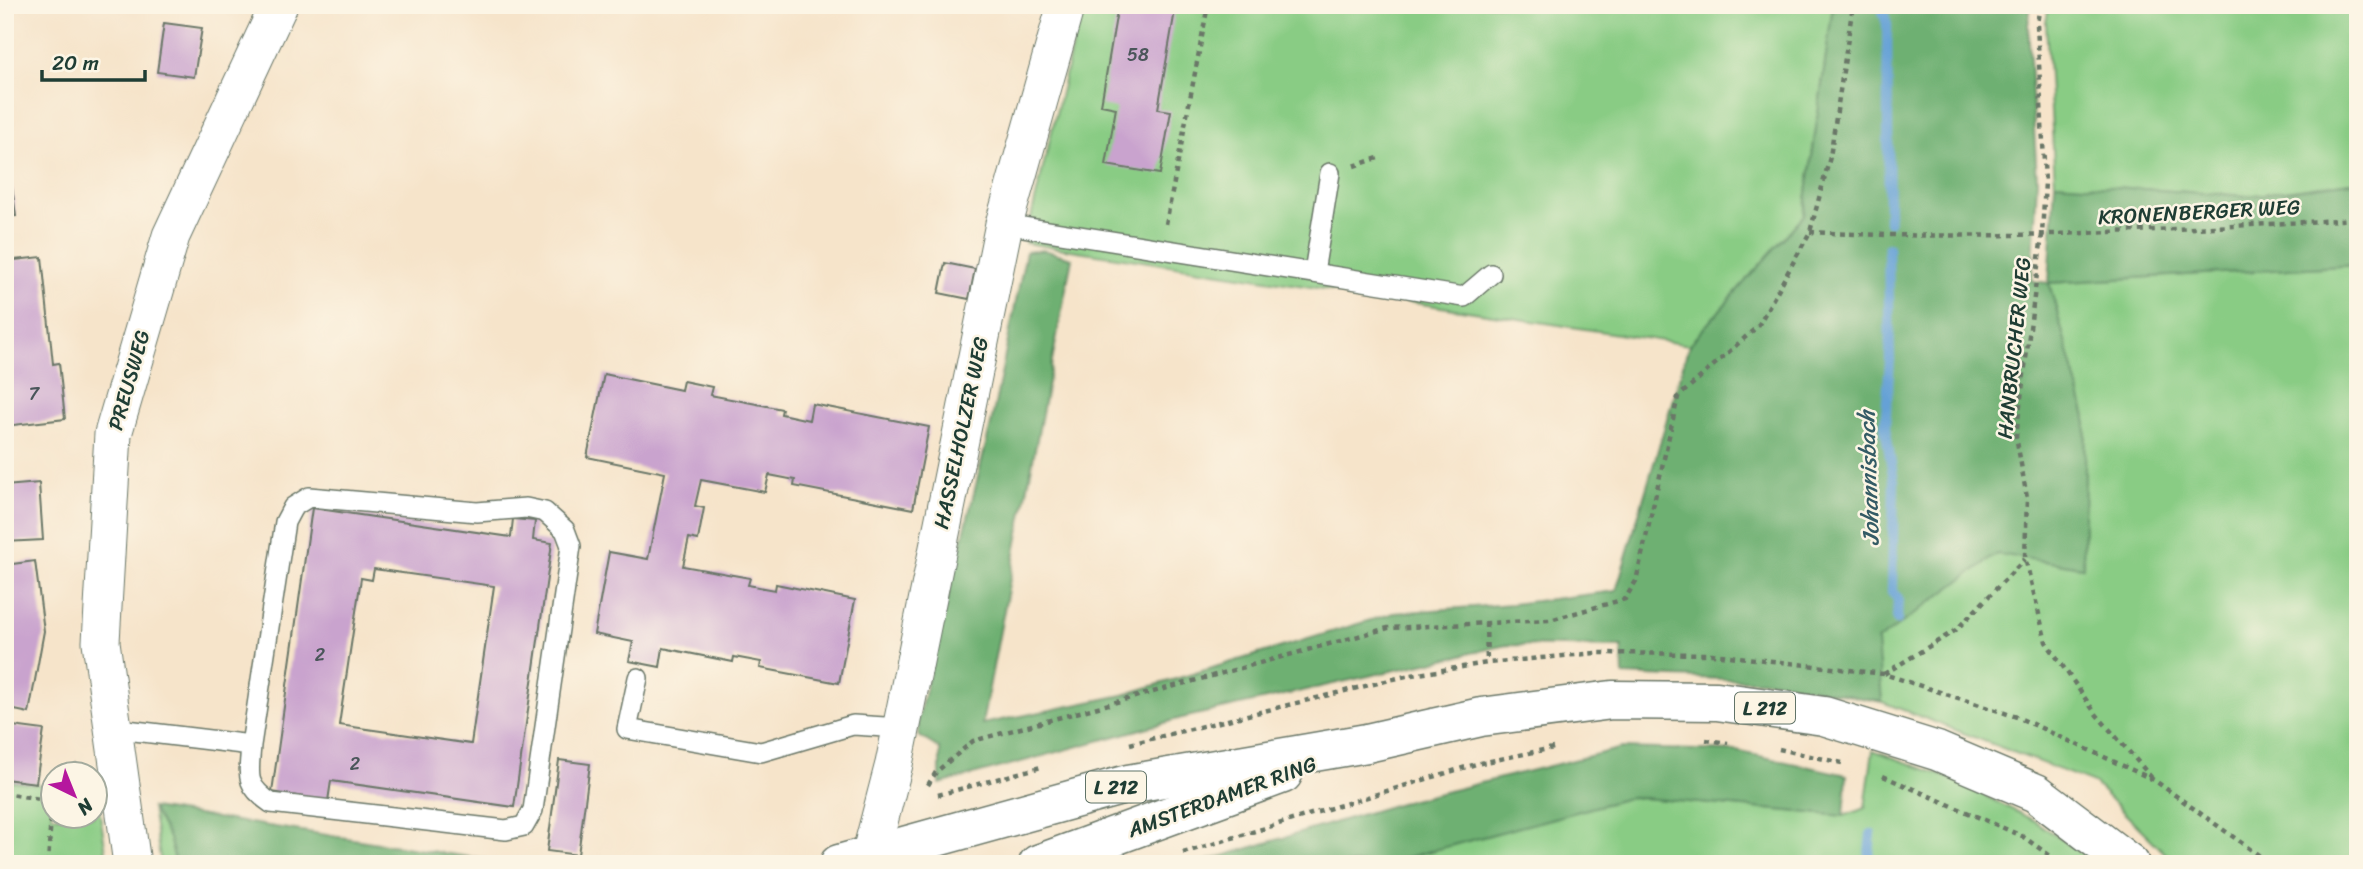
<svg xmlns="http://www.w3.org/2000/svg" width="2363" height="869" font-family="Sriracha,sans-serif">
	<style>
		.green { fill: #89cc84; stroke: #54845c; stroke-width: 2 }
		.forest { fill: #6eb072; stroke: #467653; stroke-width: 2 }
		.lines { fill: none; stroke-linecap: round; stroke-linejoin: round }
		.stream { stroke: #65a1d6; stroke-width: 10 }
		.building { fill: #c9a3ce; fill-rule: evenodd }
		.lane-casing { stroke: #6a7768; stroke-width: 22 }
		.street-casing { stroke: #6a7768; stroke-width: 39 }
		.primary-casing { stroke: #6a7768; stroke-width: 41 }
		.path { stroke: #6a7768; stroke-width: 4.5; stroke-dasharray: 5 5; stroke-linecap: butt }
		.lane { stroke: #fff; stroke-width: 19 }
		.street { stroke: #fff; stroke-width: 37 }
		.primary { stroke: #fff; stroke-width: 38 }
		.labels { text-anchor: middle; dominant-baseline: central; stroke-width: 5; stroke-linejoin: round; paint-order: stroke }
		.number-label { font-size: 18px; fill: #4a565a }
		.shield { fill: #fcf5e5; stroke: #617469; stroke-width: 2 }
		.shield-label { font-size: 19px; font-weight: bold; fill: #1f3d34 }
		.street-label { font-size: 21px; fill: #1f3d34; stroke: #fcf5e5 }
		.water-label { font-size: 23px; font-style: italic; fill: #345b65; stroke: #fcf5e5 }
	</style>
	<rect width="100%" height="100%" fill="#fcf5e5"/>
	<filter id="ink" filterUnits="userSpaceOnUse"><feTurbulence type="fractalNoise" baseFrequency=".0143" numOctaves="2"/><feDisplacementMap in="SourceGraphic" scale="14" xChannelSelector="R" yChannelSelector="G"/><feConvolveMatrix kernelMatrix="1 2 1 2 8 2 1 2 1" color-interpolation-filters="sRGB"/></filter>
	<filter id="wash" filterUnits="userSpaceOnUse"><feTurbulence type="fractalNoise" baseFrequency=".00686" numOctaves="4" result="noise"/><feDisplacementMap in="SourceGraphic" scale="28" xChannelSelector="R" yChannelSelector="G"/><feGaussianBlur stdDeviation="1.57" result="paint"/><feColorMatrix in="noise" values="0 0 0 0 0 0 0 0 0 0 0 0 0 0 0 0 0 1.4 0 .05"/><feComposite in="paint" operator="in"/></filter>
	<g filter="url(#wash)">
		<rect width="100%" height="100%" fill="#f6e4ca"/>
		<g class="green">
			<path d="M1082 5H1833L1804 215 1689 345 1025 243Z"/>
			<path d="M2049 5H2358V181L2248 196 2055 183 2046 23Z"/>
			<path d="M2358 265V864H2176L2094 783 1882 702 1876 641 1997 553 2083 567 2086 417 2049 283Z"/>
			<path d="M1873 750 1954 780 2035 821 2097 864H1382L1632 797 1844 816 1865 808Z"/>
			<path d="M5 780 52 786V816H94L96 790 108 864H5Z"/>
			<path d="M152 808 169 838 176 864H161Z"/>
		</g>
		<g class="forest">
			<path d="M1833 5H2031L2028 25 2037 180 2032 281 2049 283 2055 183 2248 196 2358 181V265L2049 283 2086 417 2083 567 1997 554 1877 641 1882 702 1774 681 1623 675 1622 647 1507 645 1182 718 940 784V749L919 736 918 719 991 424 1026 252 1044 250 1072 258 982 724 1123 695 1394 613 1512 604 1616 591 1689 345 1804 215Z"/>
			<path d="M1622 748 1736 751 1847 775 1844 816 1632 797 1382 864H1196L1400 803Z"/>
			<path d="M152 808 514 864H176L169 838Z"/>
		</g>
		<g class="lines">
			<g class="stream">
				<path d="M1881 5 1887 24 1889 222"/>
				<path d="M1888 247 1890 360 1885 427 1894 481 1892 592 1898 598 1897 620"/>
				<path d="M1868 864 1871 834"/>
			</g>
		</g>
		<g id="blocks">
			<g class="building">
				<path d="M1118 5H1176L1158 109 1171 111 1160 174 1106 165 1116 108 1101 105Z"/>
				<path d="M164 23 202 28 194 77 157 72Z"/>
				<path d="M5 136 16 216 5 217Z"/>
				<path d="M42 257 53 364 59 363 65 419 5 426V261Z"/>
				<path d="M945 263 975 269 969 299 939 293Z"/>
				<path d="M604 374 681 390 683 381 712 387 710 395 782 409 781 414 809 420 812 404 929 427 913 509 794 486 795 480 769 475 765 492 701 480 695 506 704 508 698 540 689 538 683 566 750 578 748 585 775 590 776 584 855 600 839 683 760 668 761 662 734 657 733 662 663 648 660 667 629 661 633 642 594 634 609 552 648 559 665 473 587 457Z"/>
				<path d="M39 483 43 540 5 542V486Z"/>
				<path d="M312 508 511 537 513 519 535 521 533 540 552 543 514 807 331 781 328 801 272 792ZM374 569 494 586 471 744 339 725 361 578 372 580Z"/>
				<path d="M35 561 44 631 29 713 5 708V636L9 624H5V565Z"/>
				<path d="M5 725 44 730 36 783 5 779Z"/>
				<path d="M559 760 590 764 578 855 547 851Z"/>
			</g>
		</g>
	</g>
	<g filter="url(#ink)">
		<use href="#blocks" fill-opacity="0" stroke="#6a7768" stroke-width="2"/>
		<g class="lines">
			<g class="lane-casing">
				<g id="lane">
					<path d="M1004 224 1464 297 1491 274"/>
					<path d="M1314 272 1330 173"/>
					<path d="M638 678 627 729 761 752 853 725 901 728"/>
					<path d="M110 728 251 745 285 522 293 507 309 497 477 512 526 508 545 512 565 530 571 546 533 810 524 826 506 830 271 803C244 785 249 775 251 745"/>
				</g>
			</g>
			<g class="street-casing">
				<g id="street">
					<path d="M132 864 101 642 113 434 171 236 279 5"/>
					<path d="M868 864 894 764 1004 224 1066 5"/>
				</g>
			</g>
			<g class="primary-casing">
				<g id="primary">
					<path d="M839 864 1128 784 1367 743 1481 717 1612 700 1717 701 1824 716 1937 751 2036 793 2130 864"/>
					<path d="M1038 864 1283 774"/>
				</g>
			</g>
			<g class="path">
				<path d="M2040 5 2037 24 2045 182 2042 235 2016 436 2027 498 2025 558 2046 642 2096 714 2152 778"/>
				<path d="M1354 166 1378 158"/>
				<path d="M1166 224 1208 5"/>
				<path d="M1810 232C1993 242 2175 229 2358 219"/>
				<path d="M1486 623 1487 663"/>
				<path d="M1884 674 1956 630 2025 559"/>
				<path d="M1706 740 1728 743"/>
				<path d="M1130 744 1406 676 1487 663 1596 653 1712 654 1884 674 2017 717 2154 780 2271 864"/>
				<path d="M1779 749 1842 763"/>
				<path d="M67 774 81 760"/>
				<path d="M1883 776 2022 836 2062 864"/>
				<path d="M928 785 936 772 973 741 1388 628 1550 620 1625 599 1636 581 1678 397 1758 326 1810 232 1830 157 1853 5"/>
				<path d="M938 795 1041 767"/>
				<path d="M5 798 10 794 52 801"/>
				<path d="M1183 853 1476 764 1558 747"/>
				<path d="M48 864 52 798"/>
			</g>
			<use href="#lane" class="lane"/>
			<use href="#street" class="street"/>
			<use href="#primary" class="primary"/>
		</g>
	</g>
	<g class="labels">
		<g class="number-label">
			<text x="1138" y="55">58</text>
			<text x="34" y="394">7</text>
			<text x="320" y="655">2</text>
			<text x="355" y="764">2</text>
		</g>
		<g class="shield">
			<rect x="1735" y="692.5" width="60" height="31" rx="5"/>
			<rect x="1086" y="771.5" width="60" height="31" rx="5"/>
		</g>
		<g class="shield-label">
			<text x="1765" y="708">L 212</text>
			<text x="1116" y="787">L 212</text>
		</g>
		<g class="street-label">
			<text transform="translate(2199 212) rotate(-3)">KRONENBERGER WEG</text>
			<text transform="translate(2014 348) rotate(-84)">HANBRUCHER WEG</text>
			<text transform="translate(129 380) rotate(-74)">PREUSWEG</text>
			<text transform="translate(961 433) rotate(-78)">HASSELHOLZER WEG</text>
			<text transform="translate(1222 797) rotate(-20)">AMSTERDAMER RING</text>
		</g>
		<g class="water-label">
			<text transform="translate(1869 478) rotate(-92)">Johannisbach</text>
		</g>
	</g>
	<rect width="2363" height="869" fill="none" stroke="#fcf5e5" stroke-width="28"/>
	<g transform="translate(74 795) rotate(137)"><circle r="33" fill="#fcf5e5" stroke="#a4ab9e" stroke-width="2"/>
	<path d="M0-5L12 26L0 18L-12 26Z" fill="#b5179e"/>
	<text y="-10" font-size="19" font-weight="bold" text-anchor="middle" fill="#1f3d34">N</text>
	</g>
	<path d="M42 70v10h103v-10" fill="none" stroke="#1f3d34" stroke-width="3.5"/>
	<text x="52" y="70" font-size="21" fill="#1f3d34" stroke="#fcf5e5" stroke-width="5" paint-order="stroke">20 m</text>
</svg>
